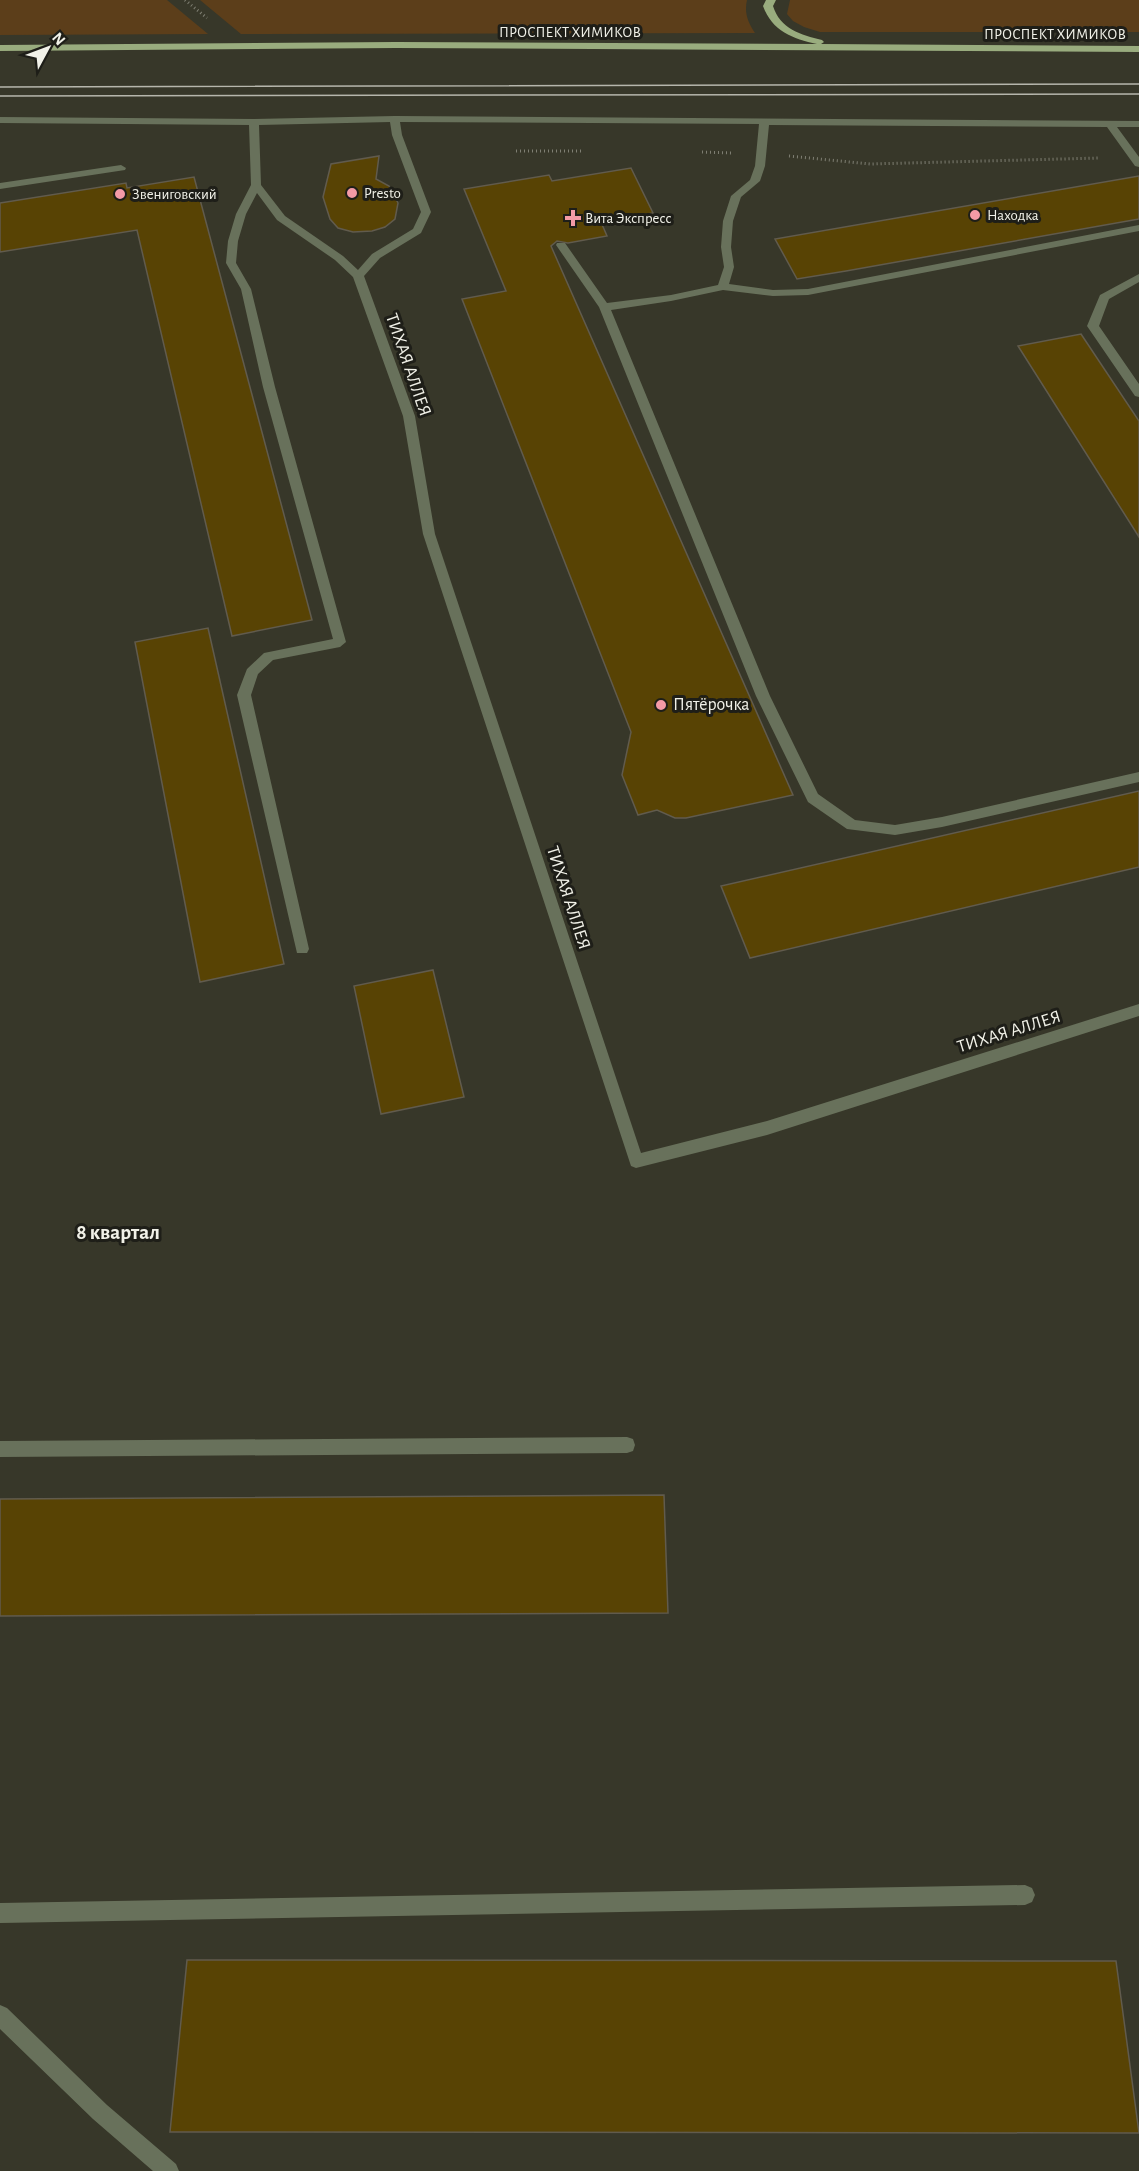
<svg xmlns="http://www.w3.org/2000/svg" width="1139" height="2171" font-family="'Alegreya Sans',sans-serif">
	<style>
		.green { fill: #5c3e1a }
		.building { fill: #584304; stroke: #615b4d; stroke-width: 1.5 }
		.lines { fill: none; stroke-linecap: round; stroke-linejoin: round }
		.path { stroke: #7f7f73; stroke-width: 3; stroke-dasharray: 1 3; stroke-linecap: butt }
		.lane { fill: #68715b; fill-rule: evenodd }
		.primary { fill: #99ac7e; fill-rule: evenodd }
		.tram { stroke: #b6b6ac; stroke-width: 1.5 }
		.poi-dot { fill: #f49aa6; stroke: #1e1e18; stroke-width: 2 }
		.labels { text-anchor: middle; dominant-baseline: central; stroke-width: 6; stroke-linejoin: round; paint-order: stroke }
		.far-street-label { font-size: 15px; fill: #f1f1e8; stroke: #1e1e18 }
		.far-poi-label { font-size: 15px; fill: #f1f1e8; stroke: #1e1e18; text-anchor: start }
		.street-label { font-size: 18px; fill: #f1f1e8; stroke: #1e1e18 }
		.poi-label { font-size: 18px; fill: #f1f1e8; stroke: #1e1e18; text-anchor: start }
		.quarter-label { font-size: 21px; font-weight: bold; fill: #f1f1e8; stroke: #1e1e18 }
	</style>
	<rect width="100%" height="100%" fill="#373729"/>
	<g class="green">
		<path d="M0 0H167L208 34 0 35Z"/>
		<path d="M200 0H747C744 13 748 22 755 33L241 34Z"/>
		<path d="M790 0H1139V32H820L804 27 793 21 787 14Z"/>
	</g>
	<g class="building">
		<path d="M379 156 376 179 389 186 398 203 395 219 385 227 372 231 353 232 338 228 330 219 323 197 331 164Z"/>
		<path d="M631 168 653 213 601 222 607 236 568 243 557 241 551 246 793 795 686 818H675L657 810 638 815 622 775 631 732 462 299 506 291 464 189 549 175 552 181Z"/>
		<path d="M1139 176V219L846 271 797 279 775 239Z"/>
		<path d="M194 177 312 620 232 636 137 230 0 252V203L126 183 127 188Z"/>
		<path d="M1081 334 1139 421V537L1018 346Z"/>
		<path d="M208 628 284 964 200 982 135 642Z"/>
		<path d="M1139 791V867L750 958 721 886Z"/>
		<path d="M433 970 464 1097 381 1114 354 986Z"/>
		<path d="M664 1495 668 1613 0 1616V1499Z"/>
		<path d="M187 1960 1116 1961 1139 2133 170 2132Z"/>
	</g>
	<g class="lines">
		<g class="path">
			<path d="M185 0 207 18"/>
			<path d="M516 151H584"/>
			<path d="M702 152 731 153"/>
			<path d="M789 156 870 164 1099 158"/>
		</g>
		<g class="lane">
			<path d="M395 116 1139 121V127H1117L1139 157V167L1135 166 1107 127 769 125 765 166 760 181 741 197 733 221 731 247 734 267 729 284 773 290 808 289 1139 225V231L808 295 773 296 723 290 671 301 611 310 770 696 818 794 855 820 895 825 942 817 1139 772V782L942 827 895 835 847 829 808 802 756 696 599 307 556 245 557 243H565L607 303 671 295 718 285 724 267 721 247 723 221 731 196 750 180 755 166 759 124 400 122 402 135 431 212 421 233 380 258 364 276 415 416 435 534 641 1153 767 1121 1139 1004V1016L767 1135 636 1168 631 1166 423 534 403 416 353 277 335 260 277 220 257 193 246 214 238 241 236 263 251 289 275 387 346 642 340 647 273 660 258 674 251 695 309 949 307 953H297L237 695 247 669 264 653 333 639 263 387 241 289 226 263 228 241 236 214 251 185 249 125 0 123V117L254 119ZM390 122 392 135 421 212 413 229 372 254 358 270 343 256 285 216 261 185 259 125Z"/>
			<path d="M121 165 126 168 125 170 0 189V183Z"/>
			<path d="M1139 274V282L1109 299 1099 326 1139 384V397L1135 396 1087 326 1100 295Z"/>
			<path d="M627 1437 633 1439 635 1445 633 1451 627 1453 0 1457V1441Z"/>
			<path d="M1025 1885 1032 1888 1035 1895 1032 1902 1025 1905 0 1923V1903Z"/>
			<path d="M0 2005 7 2008 107 2105 176 2164 179 2171H153L93 2119 0 2029Z"/>
		</g>
		<path class="primary" d="M766 0H776L773 6C780 29 801 35 822 40L824 42 821 44 1139 46V52L396 48 0 51V45L396 42 817 44C793 39 772 31 763 6Z"/>
		<g class="tram">
			<path d="M0 87 1139 84"/>
			<path d="M0 96 1139 94"/>
		</g>
	</g>
	<g class="poi-dot">
		<circle cx="352" cy="193" r="6"/>
		<circle cx="120" cy="194" r="6"/>
		<circle cx="975" cy="215" r="6"/>
		<path d="M570 209h6v6h6v6h-6v6h-6v-6h-6v-6h6z"/>
		<circle cx="661" cy="705" r="6"/>
	</g>
	<g class="labels">
		<g class="far-street-label">
			<text x="570" y="32">ПРОСПЕКТ ХИМИКОВ</text>
			<text x="1055" y="34">ПРОСПЕКТ ХИМИКОВ</text>
		</g>
		<g class="far-poi-label">
			<text x="364" y="193">Presto</text>
			<text x="132" y="194">Звениговский</text>
			<text x="987" y="215">Находка</text>
			<text x="585" y="218">Вита Экспресс</text>
		</g>
		<g class="street-label">
			<text transform="translate(408 365) rotate(71)">ТИХАЯ АЛЛЕЯ</text>
			<text transform="translate(568 898) rotate(72)">ТИХАЯ АЛЛЕЯ</text>
			<text transform="translate(1009 1032) rotate(-17)">ТИХАЯ АЛЛЕЯ</text>
		</g>
		<g class="poi-label">
			<text x="673" y="705">Пятёрочка</text>
		</g>
		<g class="quarter-label">
			<text x="118" y="1232">8 квартал</text>
		</g>
	</g>
	<g transform="translate(48 48) rotate(49)" stroke="#1e1e18" stroke-width="4.5" paint-order="stroke">
	<path d="M0-4.5L10 22L0 15L-10 22Z" fill="#f1f1e8"/>
	<text y="-9" font-size="16" font-weight="bold" text-anchor="middle" fill="#f1f1e8">N</text>
	</g>
</svg>
